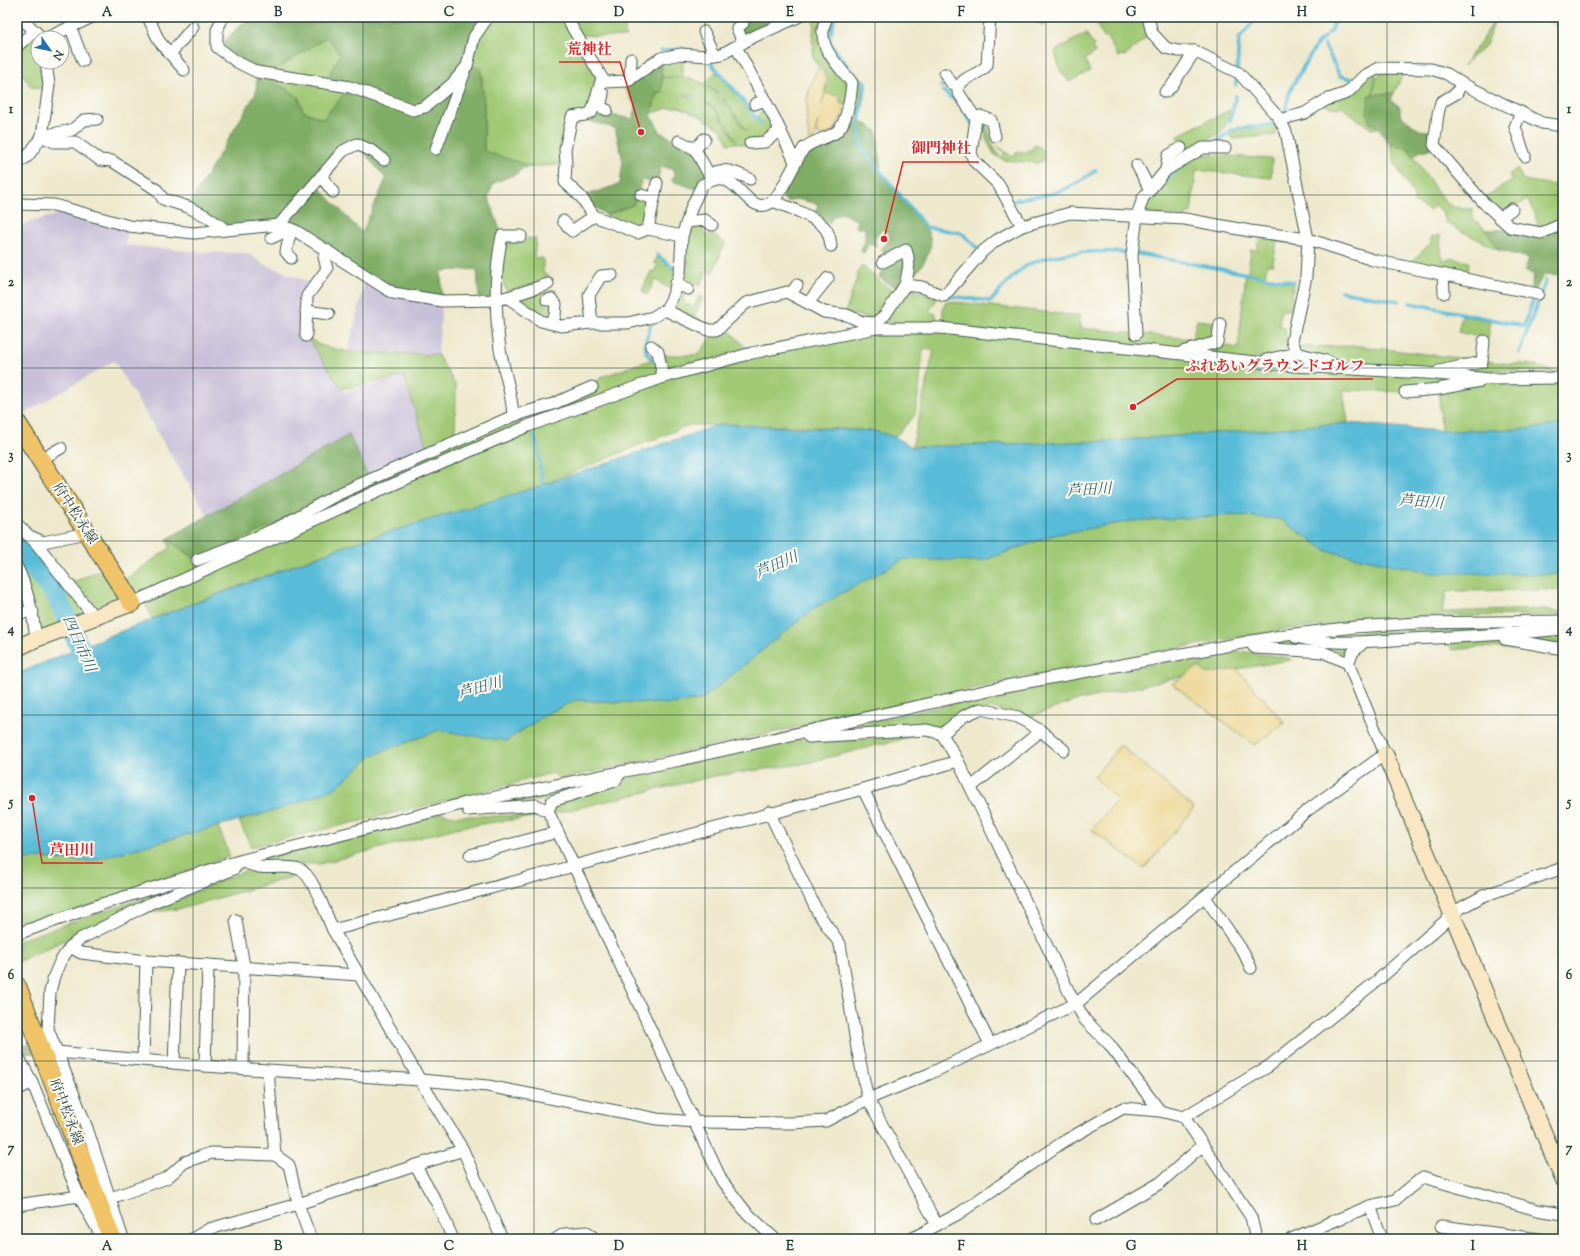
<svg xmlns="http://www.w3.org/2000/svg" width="1580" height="1256" font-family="'Sorts Mill Goudy','Noto Serif JP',serif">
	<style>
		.industrial { fill: #c8bfd8 }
		.green { fill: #a1c975; stroke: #608354; fill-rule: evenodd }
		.forest { fill: #80ad66; stroke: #50754d; fill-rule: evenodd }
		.sand { fill: #eeda9e; stroke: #868c69 }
		.water { fill: #59bbd8; stroke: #3c7c86 }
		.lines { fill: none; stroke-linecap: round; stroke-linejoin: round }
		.stream { stroke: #59bbd8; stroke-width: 3.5 }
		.river { stroke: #59bbd8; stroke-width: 20 }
		.street-tunnel { stroke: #c5c6ae; stroke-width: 11; stroke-dasharray: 11 5.5; stroke-linecap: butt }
		.street-casing { stroke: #3e574b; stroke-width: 13 }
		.secondary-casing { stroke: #3e574b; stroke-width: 18 }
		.primary-casing { stroke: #3e574b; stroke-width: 20 }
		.street { stroke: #fff; stroke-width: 11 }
		.secondary { stroke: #f9e7c3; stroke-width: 16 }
		.primary { stroke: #f1c369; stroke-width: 18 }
		.grid { fill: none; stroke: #1f3d34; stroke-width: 1; stroke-opacity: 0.55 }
		.labels { text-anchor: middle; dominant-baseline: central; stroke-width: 4; stroke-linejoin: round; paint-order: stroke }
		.street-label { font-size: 14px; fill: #1f3d34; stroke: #fdfcf7 }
		.water-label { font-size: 15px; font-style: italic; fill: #306365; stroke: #fdfcf7 }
		.leader { fill: none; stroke: #d62828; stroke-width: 1.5 }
		.callout-dot { fill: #d62828; stroke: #fdfcf7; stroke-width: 1.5 }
		.callout-label { font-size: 15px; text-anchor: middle; font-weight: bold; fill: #d62828; stroke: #fdfcf7; stroke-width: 4; stroke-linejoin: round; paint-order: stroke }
		.neatline { fill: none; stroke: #1f3d34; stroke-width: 1.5 }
		.grid-label { font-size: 13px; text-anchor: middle; font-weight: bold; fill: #1f3d34 }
	</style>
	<rect width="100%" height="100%" fill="#fdfcf7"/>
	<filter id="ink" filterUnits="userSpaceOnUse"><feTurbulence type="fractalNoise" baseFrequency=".025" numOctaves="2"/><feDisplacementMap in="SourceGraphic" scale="8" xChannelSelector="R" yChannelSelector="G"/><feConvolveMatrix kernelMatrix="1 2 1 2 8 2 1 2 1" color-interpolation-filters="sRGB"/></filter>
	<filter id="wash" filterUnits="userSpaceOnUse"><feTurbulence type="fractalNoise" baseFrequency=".012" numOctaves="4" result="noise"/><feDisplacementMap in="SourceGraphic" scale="16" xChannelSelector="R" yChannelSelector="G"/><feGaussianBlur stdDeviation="0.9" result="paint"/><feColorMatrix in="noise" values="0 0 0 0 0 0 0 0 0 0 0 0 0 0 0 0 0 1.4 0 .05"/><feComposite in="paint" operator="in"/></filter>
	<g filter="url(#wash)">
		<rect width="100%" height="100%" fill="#eee8cc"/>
		<g class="industrial">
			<path d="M72 210 129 226 125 245 201 252 248 253 264 264 316 285 307 296 306 336 342 389 344 392 404 376 429 454 370 480 349 435 208 516 114 361 20 416 17 412V224H24Z"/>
			<path d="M366 276 442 301 438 355 348 352Z"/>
		</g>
		<g class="green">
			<path d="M488 17H566L602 78 592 112 572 117 566 164 533 167 484 152V105L481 67 467 66Z"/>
			<path d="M571 17H624L626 37 581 35Z"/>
			<path d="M812 17H824L818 28 851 85 847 105 840 103 839 97 825 93C826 89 828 83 828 80 825 64 808 68 814 45L812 42 814 23Z"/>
			<path d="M828 17H833L828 40 853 75 863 83 858 123 840 133 854 99 825 44Z"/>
			<path d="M1041 17 1045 26 1027 18Z"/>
			<path d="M1107 17H1144L1148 36 1125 56 1122 55 1118 57 1107 37 1104 38 1097 25Z"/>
			<path d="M1541 17H1563L1561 31Z"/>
			<path d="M1494 21C1491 30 1490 43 1481 50 1474 56 1468 58 1464 67L1472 52 1477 47Z"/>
			<path d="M1086 33 1094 46 1092 48 1095 53 1085 59 1090 71 1069 82 1060 70 1055 51Z"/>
			<path d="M327 37 340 54 350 87 323 119 303 111 287 91 259 71 270 73Z"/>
			<path d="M32 39 37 41 38 62H42L48 90 31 87 17 65 18 49Z"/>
			<path d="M683 59V77H662L661 64Z"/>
			<path d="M716 72 737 95 759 123 761 122 757 116 767 108 776 129 763 139 753 140 745 145 736 143 728 144 722 130 698 115 679 107 668 108 650 114 657 94 668 93H662V78C670 78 679 77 687 78 717 82 730 112 747 132L721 95 704 84ZM684 94C710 97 725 118 736 141L714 107Z"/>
			<path d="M1379 72H1404L1394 93 1373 95 1377 76 1378 77 1380 76Z"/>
			<path d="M1376 74 1372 95H1369V122L1378 128 1371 129 1343 108 1331 107 1323 104 1367 78Z"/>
			<path d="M1230 110 1226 125 1221 132 1184 154 1178 135Z"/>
			<path d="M981 120 988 124C989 137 992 149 1002 157L1005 153 997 146 1013 157 1017 151 1020 153 1027 152 1029 149 1031 151 1035 144 1042 149 1044 160 1038 163 1003 160 994 154 986 139 984 124Z"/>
			<path d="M1277 125 1280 130 1275 131 1276 135 1234 139 1229 136 1236 130Z"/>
			<path d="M1390 145 1408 148 1439 194 1452 207 1473 209V218L1486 230 1498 250 1446 223 1441 210 1434 205 1430 211 1414 202 1413 193 1396 166Z"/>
			<path d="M1200 154 1272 159 1271 178 1196 170 1191 213 1188 212 1186 217 1144 213 1146 210H1144L1156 190 1176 171Z"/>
			<path d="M1517 168 1523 180 1561 186 1563 222 1539 229 1535 214 1528 200 1500 214 1484 198 1512 180 1509 175Z"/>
			<path d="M638 192 647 199 643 229 606 215 633 205Z"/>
			<path d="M700 220 705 235H713L725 243 713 273 681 259 687 222Z"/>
			<path d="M1263 235 1304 241 1305 245 1277 241 1273 263V265H1267L1265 276 1248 272 1251 249 1257 250 1258 242 1262 240Z"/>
			<path d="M1440 235 1442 261 1453 258 1469 262 1468 271 1464 274 1411 266V262L1431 243V237Z"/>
			<path d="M527 238 536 239 534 258H543V273L553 279 507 292 501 276 506 239 524 243Z"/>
			<path d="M657 257 676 270 671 289 655 280 647 295 642 291 651 271 654 272 658 264 654 263Z"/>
			<path d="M686 263 706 273 700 286 687 280 685 284 680 283Z"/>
			<path d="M861 265 888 288 899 291 874 319 845 313Z"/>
			<path d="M1246 273 1293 282 1291 310H1281L1279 326 1285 328 1288 345 1339 368 1563 383V424L1524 429 1441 431 1439 389 1405 392 1343 390 1348 423 1109 441 912 447 934 350 923 349 919 391 915 415 895 437 874 431 796 426 689 425 537 487 350 544 152 619 139 589H129L124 580 170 548 167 539 197 560 429 454 404 376 342 389 306 336 319 345 348 352 438 355 456 386 455 442 520 415 523 428 663 377 805 343 943 325V309L946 301 1080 316 1081 328 1192 339 1197 320 1213 322 1214 337 1209 343 1238 348Z"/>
			<path d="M679 286 687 291 683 300 686 304 693 307 699 296 703 298 694 316 700 319 699 324 669 307Z"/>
			<path d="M909 289 938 297 929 312 936 314V324L888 322 886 319Z"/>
			<path d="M556 290V294H550L543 299 544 305H553L551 316 536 314 514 299Z"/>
			<path d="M1462 315 1491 321 1488 339 1458 332Z"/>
			<path d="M725 331H730L747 349 667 371 664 355H698L713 335Z"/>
			<path d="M1358 346 1510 364H1528L1561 373 1355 365 1328 359 1297 347Z"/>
			<path d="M656 358 660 374 527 422 525 416 589 392 601 377Z"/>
			<path d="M1234 515 1280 519 1327 551 1434 573 1563 574V590L1447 591 1442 612 1542 609 1563 613V615L1428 616 1288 629 1167 650 1022 678 561 779 552 773C453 801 352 822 251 847L239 821 280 809 334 789 373 755 439 730 506 741 550 712 576 700 670 704 701 700 813 609 904 559 982 561 1053 535 1131 521Z"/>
			<path d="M17 524 68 584 101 570 120 600 36 639 17 567Z"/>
			<path d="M1563 625 1365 639 1346 654 1336 651 1263 644 1362 632Z"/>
			<path d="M1563 633V646L1514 636Z"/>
			<path d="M1484 639 1501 646 1508 644 1546 651 1483 647 1453 650 1447 642Z"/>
			<path d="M1220 652H1245L1290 658 1291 660 1207 674 1200 668 1204 663 1184 676 1072 702 1030 717 992 708 943 729 816 734 987 696Z"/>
			<path d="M914 736 802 764 714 776 557 813 552 810 557 803 636 775 796 739 824 742Z"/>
			<path d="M605 780 541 800 475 805Z"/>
			<path d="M442 813 454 816H540L460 827 320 864 265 863 263 859Z"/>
			<path d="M218 826 230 856 17 931V860L37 858 90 861Z"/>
			<path d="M247 870H296L298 875 184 908 143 914Z"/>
			<path d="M198 879 17 962V941Z"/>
		</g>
		<g class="forest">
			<path d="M256 17H488L468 66 481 67 484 105V151L533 167 523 168 518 173 494 183 488 196 502 236 496 300H479L477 269 441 271 442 301 393 293 296 231 231 229 188 207 256 93 257 72 228 50 224 42 240 25ZM327 37 340 54 325 83 350 87 323 119 303 111 299 97 258 72 270 73ZM353 139 386 179 362 233 315 183Z"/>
			<path d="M733 17H790L742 40Z"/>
			<path d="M661 64 662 93H657L651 115 661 133 695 149 712 180 699 190 672 181 675 170 661 166 657 183 642 180 633 205 606 215 581 197 620 184 623 161 615 128 572 117 592 112 633 119 636 107 624 86Z"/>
			<path d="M1394 93 1391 100 1400 107V115L1419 130 1428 131 1431 135 1430 149 1419 152 1414 157 1408 148 1390 145 1378 128 1369 122 1367 114 1369 95Z"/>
			<path d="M861 121 877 131 881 164 879 170C890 183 932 227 931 242 929 259 919 270 908 281L911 254 888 256 881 250 890 239 888 237 890 234 882 229 875 239V243L877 245 876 247 869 243 864 253 861 251 865 241V230L863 227 860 229 856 227 858 221 842 213 832 217 829 224 815 217 818 204 797 199 787 202 781 196 810 147Z"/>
			<path d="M1563 229V275L1544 274 1535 291 1530 289 1534 275 1525 270 1529 258 1498 250 1486 230Z"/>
			<path d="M896 256 907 257 899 287 889 284 879 277 882 272 890 266Z"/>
			<path d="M349 435 370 480 197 560 167 539Z"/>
		</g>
		<g class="sand">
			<path d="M818 68C831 77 824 92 822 105L825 93 840 97V103L847 105 834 131 820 137 819 133H815L818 121 814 139 809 142C806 110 803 97 818 68Z"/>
			<path d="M1196 668H1200L1207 674 1237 669 1285 723 1255 745 1172 684Z"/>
			<path d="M1120 745 1194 808 1144 869 1092 830 1117 800 1094 777Z"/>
		</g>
		<path class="water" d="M1348 423 1441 431 1524 429 1563 424V574L1434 573 1327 551 1280 519 1234 515 1131 521 1053 535 982 561 904 559 813 609 701 700 670 704 576 700 550 712 506 741 439 730 373 755 334 789 280 809 90 861 37 858 17 860V674L98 640 353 543 537 487 721 424 874 431 895 437 912 447 1109 441Z"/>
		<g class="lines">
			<g class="stream">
				<path d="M835 17 829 40 853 74 866 83 859 124 862 149 926 227 962 233 978 249"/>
				<path d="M1324 44 1340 76 1356 80"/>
				<path d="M661 51 684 49"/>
				<path d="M709 61 736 92 760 123"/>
				<path d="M1236 85 1239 39 1257 17"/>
				<path d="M941 86 950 83"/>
				<path d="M943 91 960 104"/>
				<path d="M963 109 972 124"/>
				<path d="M1285 112 1289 94 1294 83 1317 44 1332 30 1335 17"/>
				<path d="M1230 121 1236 96"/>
				<path d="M1212 145 1233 129 1275 124"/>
				<path d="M1162 183 1178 169"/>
				<path d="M1014 201C1026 196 1039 197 1051 194 1066 190 1084 179 1096 170"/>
				<path d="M1133 253 1293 282"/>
				<path d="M657 255 676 270"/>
				<path d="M1341 291 1399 301"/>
				<path d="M948 296 991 301C1003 288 1015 271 1032 263 1059 251 1101 250 1130 253"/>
				<path d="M1410 303 1525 326"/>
				<path d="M651 325C647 337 640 349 652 359"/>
				<path d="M1524 326 1534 297 1531 296"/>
				<path d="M1519 353 1546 280"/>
				<path d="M534 435 538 448 543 489"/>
			</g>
			<path class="river" d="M17 548 56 595 91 672"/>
		</g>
	</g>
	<g filter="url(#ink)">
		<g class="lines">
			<path class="street-tunnel" d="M23 1052 47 1051"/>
			<g class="street-casing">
				<g id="street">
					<path d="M20 17 42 38"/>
					<path d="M148 17 159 41 184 70"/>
					<path d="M223 17 217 30V47L237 62 257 72 350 87 413 110 425 107 452 84 467 66 474 37 488 17"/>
					<path d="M566 17 602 78 606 82 627 81 661 58 681 54 707 56 722 54 753 37 798 17"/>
					<path d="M990 17 987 65C980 76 958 76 958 92L976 119 971 153 974 161 998 184 1022 226"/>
					<path d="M1148 17 1152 33 1166 48 1178 51H1194L1239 73 1279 118 1286 132 1308 239 1306 277 1292 341 1297 353"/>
					<path d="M743 23 737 28 743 43"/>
					<path d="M71 28 83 61"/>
					<path d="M704 32 715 55"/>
					<path d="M47 38 92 17"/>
					<path d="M17 46 35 31"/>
					<path d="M736 47 774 117 795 162"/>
					<path d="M170 54 193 27"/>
					<path d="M945 74 953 85 958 87"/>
					<path d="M602 78 592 112 585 115 572 117 565 149 566 164 565 182 581 197 594 216 638 233 648 229 682 236"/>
					<path d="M630 80 631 59"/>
					<path d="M1165 92 1171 87 1195 51"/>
					<path d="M603 94 600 107 607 110"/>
					<path d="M755 104 765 100"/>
					<path d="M1521 112 1515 127 1525 156"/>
					<path d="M976 119 980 116 991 120 995 136"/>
					<path d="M1280 120 1305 113 1326 100 1347 93 1364 76 1379 68 1431 69 1447 74 1461 83"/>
					<path d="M1563 126 1542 123 1461 83 1457 93 1441 102 1438 114 1434 145 1483 202 1510 227 1541 233 1563 224"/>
					<path d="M42 136 54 142H75L100 160 112 161 157 190 163 199 188 207 206 216 222 227 223 230"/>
					<path d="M42 136 72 130 84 120 97 119"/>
					<path d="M679 141 695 149 712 180"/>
					<path d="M750 143 765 142 780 130"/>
					<path d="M436 149 464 74"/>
					<path d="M695 149 704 139"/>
					<path d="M17 164 28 156 42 136 49 85 46 62"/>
					<path d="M1137 165 1150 190"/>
					<path d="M1166 170 1203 148H1225"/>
					<path d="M709 175C725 166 734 172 750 179"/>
					<path d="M321 176 333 192"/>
					<path d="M641 195 654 199"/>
					<path d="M772 201C788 207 811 215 823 226 829 231 830 239 831 246"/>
					<path d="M17 204 54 205 129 226 194 233 279 225 296 231 393 293 442 301 496 300 507 297 541 321 561 326 592 323H628L653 317 666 309 672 298 680 273 682 236 692 206 702 185C708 182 715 178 722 179 741 182 752 218 773 201 781 194 796 160 804 148 813 141 824 139 835 133 847 125 851 96 852 83 837 63 813 45 827 17"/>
					<path d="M1500 218 1512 209"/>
					<path d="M563 221 572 231 594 216"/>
					<path d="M687 222 705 220 712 225"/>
					<path d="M279 225 343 151 357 144 374 152 384 160"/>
					<path d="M291 229 286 252 291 258"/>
					<path d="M648 229 657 183"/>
					<path d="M271 238 291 229"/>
					<path d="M883 262 906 250C911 263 908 272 905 285"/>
					<path d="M1443 274 1444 293"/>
					<path d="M676 283 688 289"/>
					<path d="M791 294 797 285"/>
					<path d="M505 298 548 284"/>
					<path d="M547 300 551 299 556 304 555 316 549 323"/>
					<path d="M808 303 828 278"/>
					<path d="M665 310 708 330H717L746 303 787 292 824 312 847 315 862 322 875 323 876 328"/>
					<path d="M306 311 329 314"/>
					<path d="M592 323 589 295 601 276 612 275"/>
					<path d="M875 323 885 315 905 285 922 287 944 296 983 251 997 240 1022 226 1070 213 1185 219 1250 231 1308 239 1373 260 1538 294"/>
					<path d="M1136 334 1132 255 1137 216 1143 198 1166 170 1168 156 1181 148"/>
					<path d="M306 336 307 296 327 269 324 257 327 250"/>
					<path d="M651 346 658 352 663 377"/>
					<path d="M1182 352 1217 342 1220 324"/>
					<path d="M1266 360 1297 353 1327 361 1337 367"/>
					<path d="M1439 371 1482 362 1484 341"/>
					<path d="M1405 392 1439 389 1480 381"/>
					<path d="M513 416C512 393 504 372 500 349 495 312 494 273 502 236H521"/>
					<path d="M40 460 61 448"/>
					<path d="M17 524 36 543 95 618"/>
					<path d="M32 537 43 542 87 533"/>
					<path d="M197 560 248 541 283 525 336 495 513 416 553 404 592 387"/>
					<path d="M17 567C28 590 33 613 36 639"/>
					<path d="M132 603 371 494 528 426 664 377 752 353 876 328H940L1294 366 1426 373 1490 379 1563 378"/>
					<path d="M17 613 33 612"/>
					<path d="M1295 637C1332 646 1372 641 1410 639 1461 637 1512 634 1563 629"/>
					<path d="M1505 639 1563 649"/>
					<path d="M1348 663 1353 652 1364 642"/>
					<path d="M804 733 809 737 927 730 942 734 958 761 1070 994 1085 1020 1109 1044 1160 1111 1184 1117 1251 1217 1256 1239"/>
					<path d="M942 734 964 716 980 709 1018 717 1041 731 1064 750"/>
					<path d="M971 787 1041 731"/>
					<path d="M863 789 990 1044"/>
					<path d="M466 803 468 810 536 805 548 811 552 801 615 781 621 772"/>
					<path d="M548 811 722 1181 746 1212 775 1239"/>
					<path d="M769 812 818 913 840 944 857 1048 868 1099 937 1225"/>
					<path d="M470 855 558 832"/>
					<path d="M242 862C247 863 253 866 259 867 272 869 288 865 299 869 313 874 326 915 333 930L420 1080 463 1150 502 1239"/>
					<path d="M1205 897 1244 953 1251 968"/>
					<path d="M236 920 244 966 243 1069"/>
					<path d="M333 930 863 789 958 761"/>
					<path d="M17 934 102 904 239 861 466 803 680 760 1006 686 1286 635 1355 627 1419 623 1563 621"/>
					<path d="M70 947 81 953 146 961 359 975"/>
					<path d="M47 1051 205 1066 420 1080 488 1086 657 1119 695 1122 791 1123 826 1121 868 1099 929 1074 1077 1003 1308 810 1385 754 1348 663 1323 652 1255 648 1249 641"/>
					<path d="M17 1054 32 1082 79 1196 103 1239"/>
					<path d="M143 1060 146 961"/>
					<path d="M174 1063 178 963"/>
					<path d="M205 1066 208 965"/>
					<path d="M268 1071 275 1155 289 1165 298 1204 311 1239"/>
					<path d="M17 1090 32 1082"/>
					<path d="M1184 1117 1269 1066 1378 980 1459 909 1483 896 1563 868"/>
					<path d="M415 1165 438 1205 453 1239"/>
					<path d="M111 1198 167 1178 185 1162 211 1153 275 1155"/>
					<path d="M17 1205 79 1196"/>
					<path d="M1370 1206 1382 1239"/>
					<path d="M1096 1220 1160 1183 1203 1145"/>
					<path d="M1441 1226 1540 1239"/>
					<path d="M123 1239 87 1128 48 1029 50 992 54 976 60 962 70 947 80 939 149 904 234 869 237 865"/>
					<path d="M192 1239 209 1229 298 1204 463 1150"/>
					<path d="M556 1239 564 1234 587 1232 595 1239"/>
					<path d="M911 1239 958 1214 1063 1142 1123 1108 1160 1111"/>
					<path d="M1291 1239 1370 1206 1395 1200 1423 1177 1537 1210 1563 1214"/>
				</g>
			</g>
			<g class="secondary-casing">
				<g id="secondary">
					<path d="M17 648 36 639 132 603"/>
					<path d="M1385 754 1563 1179"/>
				</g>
			</g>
			<g class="primary-casing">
				<g id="primary">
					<path d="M17 423 132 603"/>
					<path d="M17 986 112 1239"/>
				</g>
			</g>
			<use href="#street" class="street"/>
			<use href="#secondary" class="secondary"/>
			<use href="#primary" class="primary"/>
		</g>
	</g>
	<path class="grid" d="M193 17V1239M363 17V1239M534 17V1239M705 17V1239M875 17V1239M1046 17V1239M1217 17V1239M1387 17V1239M17 195H1563M17 368H1563M17 541H1563M17 715H1563M17 888H1563M17 1061H1563"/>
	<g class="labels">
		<g class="street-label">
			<text transform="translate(74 514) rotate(57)">府中松永線</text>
			<text transform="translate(65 1112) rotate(69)">府中松永線</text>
		</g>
		<g class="water-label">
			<text transform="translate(1089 491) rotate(-3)">芦田川</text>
			<text transform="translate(1421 503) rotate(4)">芦田川</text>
			<text transform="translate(777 566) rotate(-24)">芦田川</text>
			<text transform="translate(78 644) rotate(66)">四日市川</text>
			<text transform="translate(480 689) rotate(-16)">芦田川</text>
		</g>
	</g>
	<path class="leader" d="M641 132L620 62H559M884 239L903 162H979M1133 407L1177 379H1373M32 798L42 863H103"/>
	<g class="callout-dot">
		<circle cx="641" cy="132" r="4"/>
		<circle cx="884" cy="239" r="4"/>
		<circle cx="1133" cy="407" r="4"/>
		<circle cx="32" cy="798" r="4"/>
	</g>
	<g class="callout-label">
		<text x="589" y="54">荒神社</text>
		<text x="941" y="153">御門神社</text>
		<text x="1275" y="371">ふれあいグラウンドゴルフ</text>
		<text x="72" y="855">芦田川</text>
	</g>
	<rect width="1580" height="1256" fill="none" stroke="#fdfcf7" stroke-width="44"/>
	<g transform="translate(50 50) rotate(123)"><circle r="19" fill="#fdfcf7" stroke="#a4b0a9"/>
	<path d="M0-3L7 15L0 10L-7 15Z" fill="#1f6fb2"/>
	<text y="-6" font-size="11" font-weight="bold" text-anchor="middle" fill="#1f3d34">N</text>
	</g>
	<rect x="22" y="22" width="1536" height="1212" class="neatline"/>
	<g class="grid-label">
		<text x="107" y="16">A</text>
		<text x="278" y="16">B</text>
		<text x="449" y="16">C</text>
		<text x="619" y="16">D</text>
		<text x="790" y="16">E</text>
		<text x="961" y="16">F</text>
		<text x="1131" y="16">G</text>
		<text x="1302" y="16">H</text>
		<text x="1473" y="16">I</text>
		<text x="11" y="113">1</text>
		<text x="1569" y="113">1</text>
		<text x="11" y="286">2</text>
		<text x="1569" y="286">2</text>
		<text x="11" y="459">3</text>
		<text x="1569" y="459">3</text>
		<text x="11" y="633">4</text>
		<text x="1569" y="633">4</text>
		<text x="11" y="806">5</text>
		<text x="1569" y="806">5</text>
		<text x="11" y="979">6</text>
		<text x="1569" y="979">6</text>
		<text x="11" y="1152">7</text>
		<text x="1569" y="1152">7</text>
		<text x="107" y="1250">A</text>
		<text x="278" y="1250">B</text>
		<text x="449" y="1250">C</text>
		<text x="619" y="1250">D</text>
		<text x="790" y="1250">E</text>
		<text x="961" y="1250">F</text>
		<text x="1131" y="1250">G</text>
		<text x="1302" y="1250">H</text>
		<text x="1473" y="1250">I</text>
	</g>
</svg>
